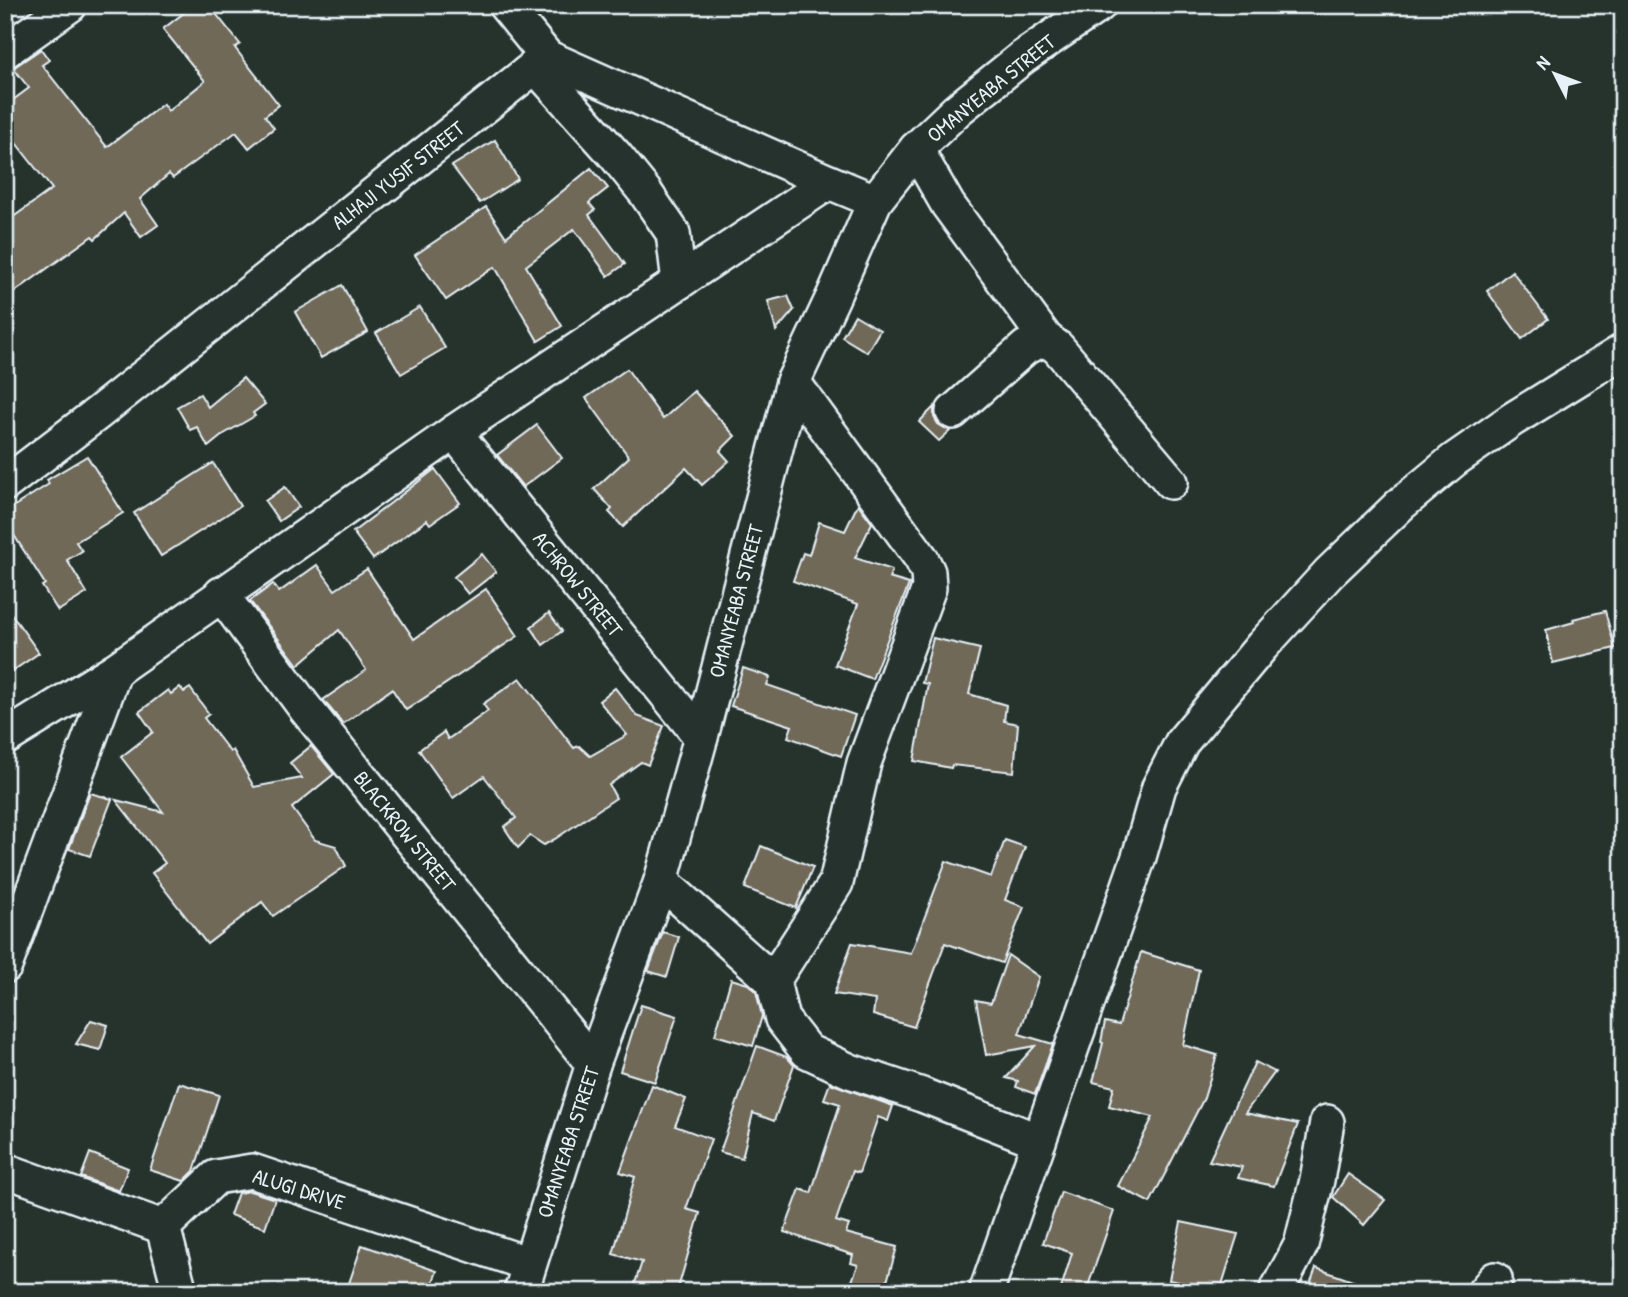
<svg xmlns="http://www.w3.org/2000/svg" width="1628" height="1297" font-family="'Patrick Hand',sans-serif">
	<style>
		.building { fill: #716959; stroke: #e8f1f8; stroke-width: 2 }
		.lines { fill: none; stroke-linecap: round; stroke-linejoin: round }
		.minor-casing { stroke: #e8f1f8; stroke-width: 38 }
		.minor { stroke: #26332d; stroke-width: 33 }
		.labels { text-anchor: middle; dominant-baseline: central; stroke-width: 7; stroke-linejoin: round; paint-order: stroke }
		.street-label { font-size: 21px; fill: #e8f1f8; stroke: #26332d }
	</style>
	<rect width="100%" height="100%" fill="#26332d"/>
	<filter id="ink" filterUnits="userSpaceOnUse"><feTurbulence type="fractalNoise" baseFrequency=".0143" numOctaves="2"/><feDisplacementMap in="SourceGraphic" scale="14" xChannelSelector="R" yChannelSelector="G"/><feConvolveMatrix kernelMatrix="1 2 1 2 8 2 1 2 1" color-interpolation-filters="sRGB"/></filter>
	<g filter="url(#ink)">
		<g class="building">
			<path d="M194 5H209L240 44 235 48 279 105 265 116 274 128 249 148 236 132 173 178 169 174 140 199 158 225 141 237 124 213 95 239 92 236 5 299V223L52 189 5 129V106L29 88 13 68 41 49 49 60 42 65 107 147 163 104 168 111 205 81 163 29Z"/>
			<path d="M495 140 518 179 480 203 452 166Z"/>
			<path d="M591 168 608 188 589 203 595 210 589 215 625 264 608 276 574 229 526 266 562 326 538 341 495 267 446 300 415 255 486 207 506 237Z"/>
			<path d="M1512 271 1548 319 1522 339 1487 291Z"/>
			<path d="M342 285 368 332 321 358 295 312Z"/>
			<path d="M788 296 794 310 776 331 768 301Z"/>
			<path d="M420 307 445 348 401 374 376 333Z"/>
			<path d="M855 315 880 330 867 352 842 337Z"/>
			<path d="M627 369 663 419 694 391 735 436 720 451 729 461 702 485 686 468 623 527 609 512 612 509 594 489 629 457 586 398Z"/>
			<path d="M243 378 265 404 253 413 255 416 224 434 208 447 197 427 190 430 177 407 200 394 208 407Z"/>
			<path d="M934 407V417L938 424 950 431 939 441 919 422Z"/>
			<path d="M537 425 562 458 523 487 497 455Z"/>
			<path d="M87 456 123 513 76 542 82 551 67 560 87 593 58 611 42 586 45 584 5 521V512L49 484 47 480Z"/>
			<path d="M213 463 240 506 161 556 134 513Z"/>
			<path d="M435 469 460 503 430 524 427 520 373 559 353 532Z"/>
			<path d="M285 487 299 507 279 521 265 501Z"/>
			<path d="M858 504 872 523 855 558 892 570 889 578 909 584 872 679 835 665 858 604 793 581 803 553 809 555 819 522 845 531Z"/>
			<path d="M482 554 496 572 468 594 454 577Z"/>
			<path d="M317 565 335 590 367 569 414 639 486 589 518 636 406 710 392 689 343 724 323 700 366 670 339 630 298 665 250 601 273 584 279 592Z"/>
			<path d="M5 605 39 653 5 676Z"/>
			<path d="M1605 611 1615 648 1553 663 1546 630 1574 622 1573 619Z"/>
			<path d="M549 613 562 631 543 645 531 627Z"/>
			<path d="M933 638 980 649 969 694 1006 705 1004 721 1018 724 1014 772 952 765 951 768 914 761 928 684 922 683Z"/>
			<path d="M743 668 770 677 767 685 855 715 841 756 788 737 792 726 731 706Z"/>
			<path d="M520 678 574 748 579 746 590 756 627 735 599 701 615 688 637 716 664 726 648 765 641 762 609 785 616 798 555 839 544 845 530 836 518 848 504 827 516 818 484 776 453 798 419 750 444 732 448 739 488 711 483 704Z"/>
			<path d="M180 687 184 692 190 688 209 714 204 718 230 752 233 750 254 787 302 778 290 763 311 746 334 774 292 808 315 840 336 846 346 866 273 916 262 902 207 944 152 873 165 863 116 800 163 812 121 757 153 732 139 712 168 690 171 694Z"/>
			<path d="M90 793 112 799 90 856 69 849Z"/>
			<path d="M1005 840 1025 847 1005 900 1024 907 1002 963 945 943 914 1027 873 1015 875 1000 834 994 852 943 911 953 946 861 991 877Z"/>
			<path d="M761 846 813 867 796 908 745 888Z"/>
			<path d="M663 932 679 937 667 977 648 971Z"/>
			<path d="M1141 952 1199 970 1183 1045 1217 1055 1204 1098 1150 1203 1118 1186 1153 1117 1109 1106 1114 1087 1093 1082 1103 1043 1101 1042 1105 1022 1119 1025Z"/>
			<path d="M1008 955 1039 977 1019 1034 1053 1044 1035 1094 1016 1087 1018 1081 1006 1078 1035 1046 986 1055 976 1000 991 1003Z"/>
			<path d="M731 979 748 984 756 991 762 1016 753 1046 715 1035Z"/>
			<path d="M641 1005 677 1016 655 1082 620 1071Z"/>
			<path d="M91 1020 108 1025 100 1050 76 1044Z"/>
			<path d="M757 1046 787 1057 794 1065 774 1121 753 1113 742 1158 720 1152Z"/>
			<path d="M1255 1062 1275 1072 1245 1113 1298 1124 1274 1186 1238 1178 1242 1167 1209 1161Z"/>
			<path d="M179 1083 219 1095 194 1171 184 1181 150 1170Z"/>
			<path d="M830 1083 893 1106 888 1121 878 1117 859 1173 853 1171 836 1221 849 1225 846 1233 897 1247 884 1292H848L858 1265 851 1263 853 1255 784 1232 800 1189 811 1193 840 1104 824 1099Z"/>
			<path d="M652 1085 686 1099 675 1126 711 1139 686 1209 700 1213 677 1292H632L642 1262 613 1254 635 1177 620 1172Z"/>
			<path d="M90 1153 128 1168 119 1191 81 1177Z"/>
			<path d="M1348 1174 1385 1200 1364 1225 1333 1197Z"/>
			<path d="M250 1191 275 1199 265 1228 230 1215 238 1193Z"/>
			<path d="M1061 1192 1114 1211 1086 1292H1060L1072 1253 1043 1243Z"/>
			<path d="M1181 1222 1238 1234 1220 1291 1169 1280Z"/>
			<path d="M362 1245 437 1271 429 1292H346Z"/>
			<path d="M1316 1268 1375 1289V1292H1307Z"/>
		</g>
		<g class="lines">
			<g class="minor-casing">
				<g id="minor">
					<path d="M505 5 547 57"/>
					<path d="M5 51 70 5"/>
					<path d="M535 66 615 155 645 192 673 233 679 282"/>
					<path d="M916 149 948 205 1046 339"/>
					<path d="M953 412 1026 347 1046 339 1058 348 1171 482"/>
					<path d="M454 432 701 737"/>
					<path d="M5 484 98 413 547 57 829 182"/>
					<path d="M221 594 305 708 593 1064"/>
					<path d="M5 738 115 670 454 432 829 182 875 201"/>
					<path d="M661 881 773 981 782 1019 807 1051 850 1071 922 1095 1039 1141 986 1292"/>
					<path d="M5 966 115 670"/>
					<path d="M773 981 836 883 864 763 929 588 928 572 921 558 793 382"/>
					<path d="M1039 1141 1139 857 1159 787 1182 742 1262 646 1329 573 1401 504 1454 460 1513 419 1623 351"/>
					<path d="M5 1170 163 1227 216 1177 252 1171 529 1264"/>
					<path d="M163 1227 179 1288 178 1292"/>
					<path d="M521 1292 593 1064 661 881 701 737 793 382 833 297 875 201 916 149 957 110 1023 57 1099 5"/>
					<path d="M1276 1292 1301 1245 1317 1180 1327 1122"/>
					<path d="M1484 1292 1495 1279"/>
				</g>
			</g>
			<use href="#minor" class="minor"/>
		</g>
	</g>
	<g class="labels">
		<g class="street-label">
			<text transform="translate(991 88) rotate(-39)">OMANYEABA STREET</text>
			<text transform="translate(398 175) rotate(-38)">ALHAJI YUSIF STREET</text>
			<text transform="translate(578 584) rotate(51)">ACHROW STREET</text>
			<text transform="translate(736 601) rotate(-75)">OMANYEABA STREET</text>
			<text transform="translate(405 831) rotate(51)">BLACKROW STREET</text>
			<text transform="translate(568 1142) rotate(-72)">OMANYEABA STREET</text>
			<text transform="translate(299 1189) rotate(17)">ALUGI DRIVE</text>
		</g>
	</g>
	<rect width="1628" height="1297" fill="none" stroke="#26332d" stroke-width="28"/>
	<rect x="14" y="14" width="1600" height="1269" fill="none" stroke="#e8f1f8" stroke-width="2.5" filter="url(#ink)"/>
	<g transform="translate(1555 74) rotate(312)" stroke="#26332d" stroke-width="5" paint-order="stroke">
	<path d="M0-5L12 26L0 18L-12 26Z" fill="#e8f1f8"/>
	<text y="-10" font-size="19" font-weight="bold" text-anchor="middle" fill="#e8f1f8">N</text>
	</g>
</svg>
